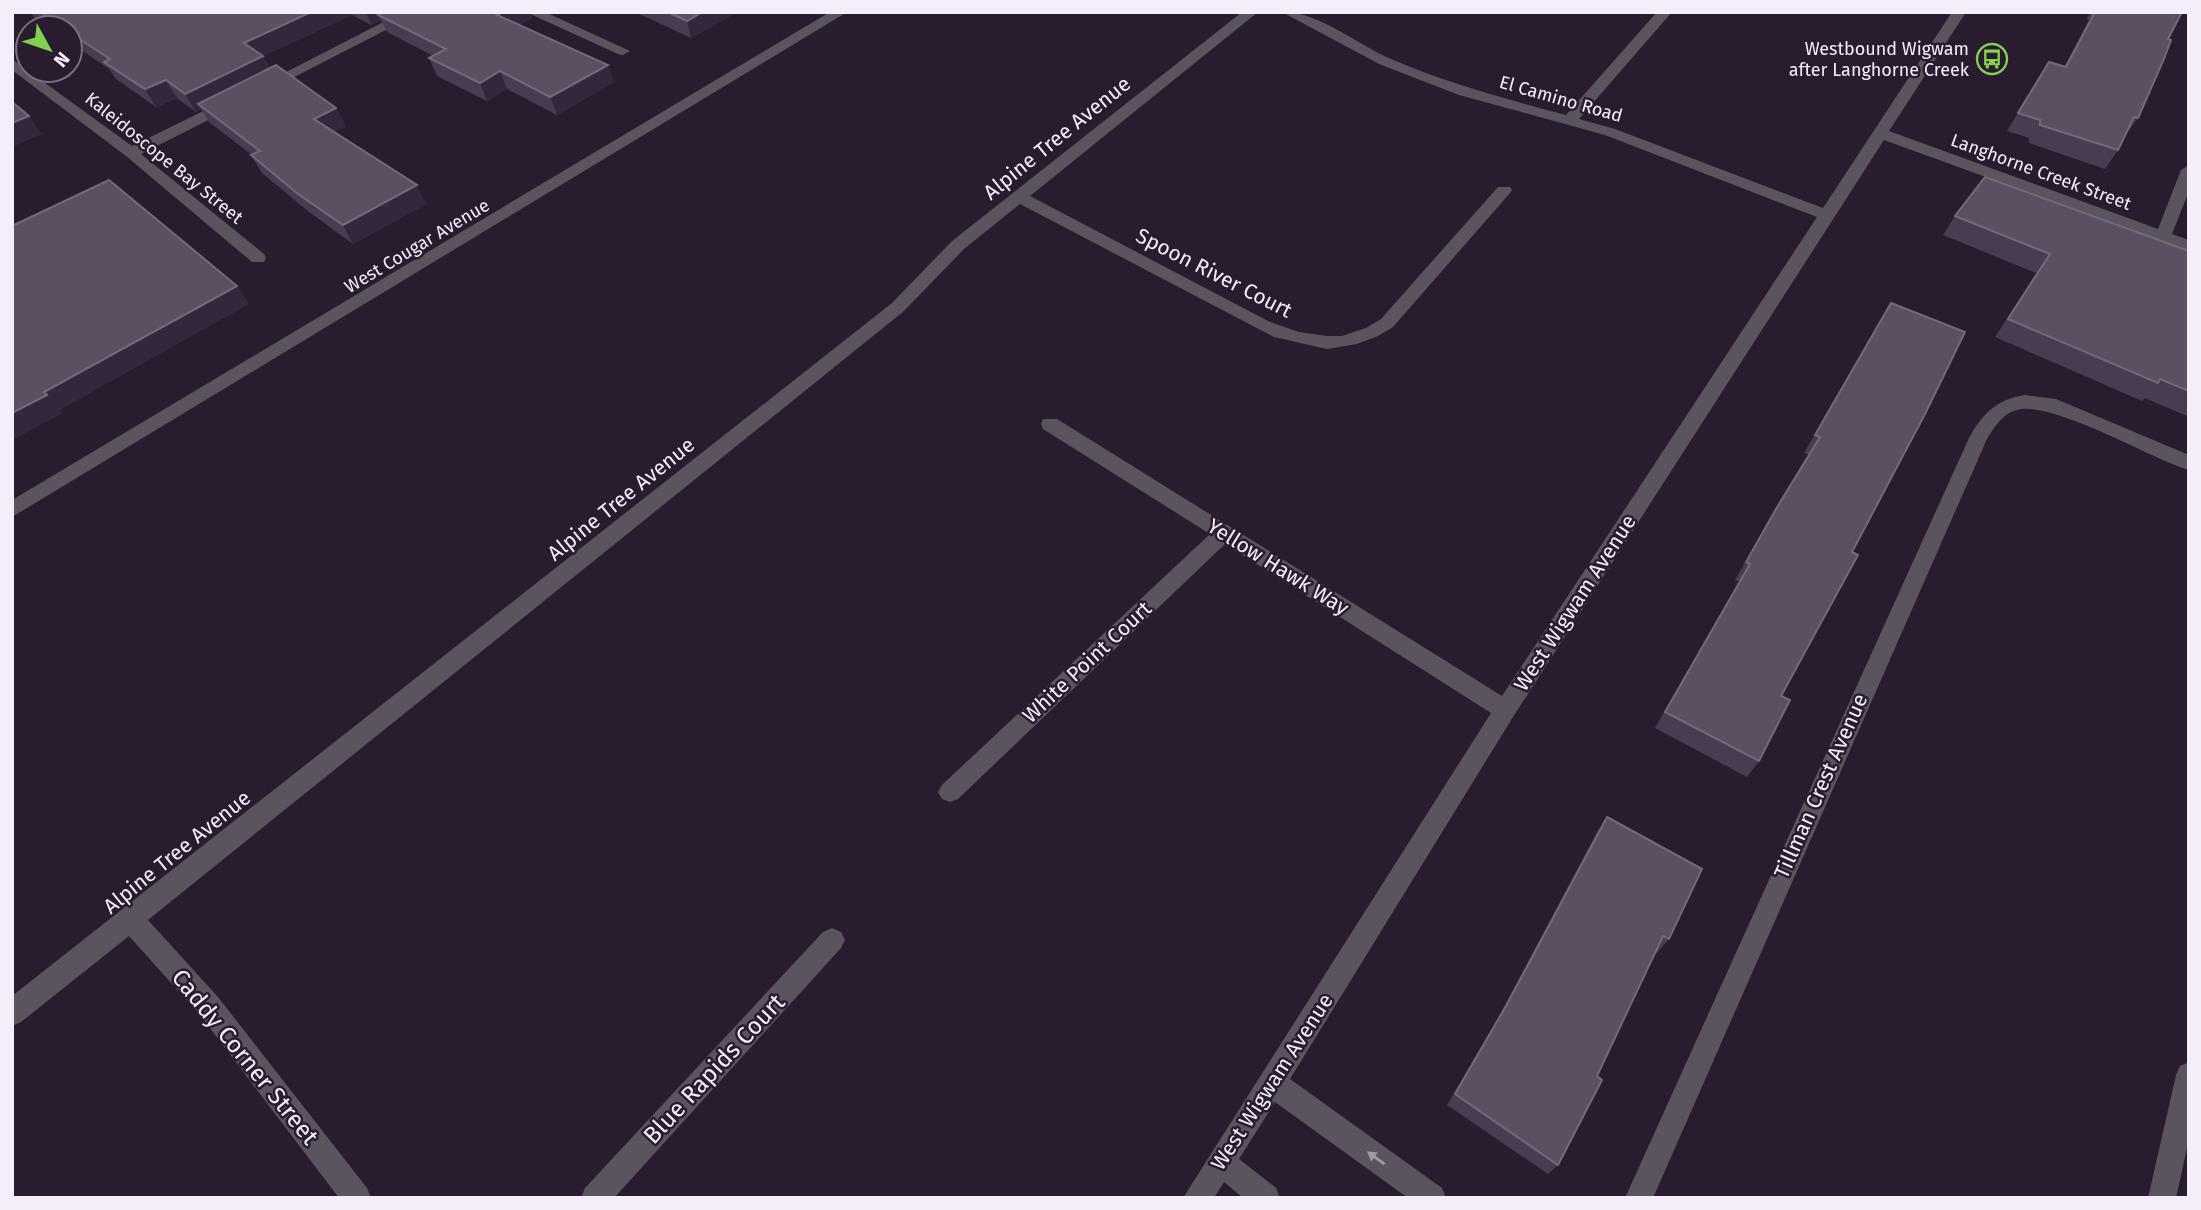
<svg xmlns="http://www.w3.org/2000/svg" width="2201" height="1210" font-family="'Fira Sans',sans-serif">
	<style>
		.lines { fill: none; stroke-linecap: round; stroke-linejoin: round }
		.minor { fill: #5b545e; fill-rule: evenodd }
		.wall { fill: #4a3c50 }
		.shaded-wall { fill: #35273b }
		.building { fill: #5c4f62; stroke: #74687a; stroke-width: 2 }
		.oneway { fill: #a199a4 }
		.labels { text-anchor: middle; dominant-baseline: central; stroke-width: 5; stroke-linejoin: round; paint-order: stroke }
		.far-poi-label { font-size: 18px; fill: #f6edfa; stroke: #291c2f; text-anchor: end }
		.far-street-label { font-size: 18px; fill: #f6edfa; stroke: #291c2f }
		.street-label { font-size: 21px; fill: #f6edfa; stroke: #291c2f }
		.near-street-label { font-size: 24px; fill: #f6edfa; stroke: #291c2f }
	</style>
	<rect width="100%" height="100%" fill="#291c2f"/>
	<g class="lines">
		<g class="minor">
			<path d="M403 12H421L269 90 264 91 257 87Z"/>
			<path d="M526 12H545L630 51 623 55 618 54Z"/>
			<path d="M830 12H847L12 517V500Z"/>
			<path d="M1242 12H1258L1030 196 1270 322 1299 332 1327 336H1342L1366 328 1381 319 1498 187H1510L1512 190 1510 193 1393 327 1378 336 1357 344 1327 349 1274 337 1020 204 964 249 904 311 148 920 218 997 367 1188 371 1198H339L200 1015 129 936 21 1022 12 1026V996L892 303 952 241Z"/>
			<path d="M1282 12C1320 12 1356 44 1391 59 1447 83 1506 99 1566 115L1657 12H1672L1579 119 1615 129 1823 208 1952 12H1966L1889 131 2158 229 2181 170 2189 165V191L2172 234 2189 240V251L1884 140 1513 717 1290 1079 1442 1188 1446 1198H1408L1275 1102 1239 1159 1276 1188 1280 1198H1243L1224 1182 1214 1198H1183L1491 713 1225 544 958 799 950 802 942 799 938 792 942 785 1210 534 1043 429 1041 424 1043 419H1057L1502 696 1817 217 1605 135 1459 95 1379 64Z"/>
			<path d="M12 59 132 146 224 101H234L236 104 234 107 141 154 264 254 266 258 264 262H252L126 156 12 70Z"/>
			<path d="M2025 395 2056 399 2189 455V470C2150 458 2052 400 2017 410 2003 413 1994 428 1987 439L1653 1198H1625L1969 438C1982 414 1997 399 2025 395Z"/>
			<path d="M832 928 841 932 845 940 841 948 614 1198H581L585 1188 823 932Z"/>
			<path d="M2189 1062V1139L2176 1198H2148L2176 1075 2180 1066Z"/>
		</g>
	</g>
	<g class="wall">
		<path d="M31 12H530L532 18 519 25 608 65 614 82 557 115 507 89 487 101 437 76 429 58 433 56 387 32 381 20 371 25 352 15 263 56 270 69 336 108 346 127 334 132 426 204 353 244 309 212 262 173 251 155H252L209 122 201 109 196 112 177 98 156 107 116 79 109 69 70 42V28H49L35 19Z"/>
		<path d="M635 12H737L691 38Z"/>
		<path d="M2091 12H2182L2168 39 2138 118 2124 136 2118 150 2105 169 2029 143V138L2007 131 2049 62 2064 67 2089 20 2086 19Z"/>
		<path d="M1955 216 2189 251V417L2145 398 2142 401 1995 337 2036 273 1943 235Z"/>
		<path d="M1891 303 1852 552 1781 696 1759 761 1747 777 1655 728 1739 581 1735 580 1765 527 1809 455 1804 453Z"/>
		<path d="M1607 817 1669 939 1657 953 1656 952 1597 1076 1558 1165 1548 1174 1447 1105 1498 1018 1597 832Z"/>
	</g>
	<g class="shaded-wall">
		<path d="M311 12H351L352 15 263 56 272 74 198 104 201 109 196 112 185 94 244 43Z"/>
		<path d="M366 12H397L378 15 381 20 371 25Z"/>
		<path d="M503 12H530L532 18 504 33 497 15Z"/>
		<path d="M702 12H737L691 38 687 21Z"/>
		<path d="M608 65 614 82 557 115 550 97Z"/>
		<path d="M500 71 507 89 487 101 480 83Z"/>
		<path d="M166 80 177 98 156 107 145 89Z"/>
		<path d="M336 108 346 127 324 137 314 119Z"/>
		<path d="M29 116 42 134 12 147V123Z"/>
		<path d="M417 185 426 204 353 244 343 225Z"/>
		<path d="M237 286 249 304 60 410 63 413 12 440V413L44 392Z"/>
	</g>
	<g class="building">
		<path d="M40 12H311L244 43 263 56 185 94 166 80 145 89 104 62 110 59 70 33V28H63Z"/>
		<path d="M384 12H503L497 15 608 65 550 97 500 71 480 83 429 58 446 49 378 15Z"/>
		<path d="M668 12H702L687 21Z"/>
		<path d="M2095 12H2182L2168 39 2171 40 2164 59 2138 118 2134 117 2118 150 2040 125V120L2018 113 2049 62 2066 67Z"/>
		<path d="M276 65 336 108 314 119 417 185 343 225 298 194 251 155 260 151 198 104Z"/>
		<path d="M12 102 29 116 12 123Z"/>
		<path d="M1985 177 2189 251V391L2160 379 2158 383 2008 319 2050 254 1955 216Z"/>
		<path d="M109 180 237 286 44 392 47 395 12 413V226Z"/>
		<path d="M1891 303 1965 332 1925 414 1852 552 1858 555 1781 696 1790 700 1759 761 1665 712 1750 564 1746 562 1776 509 1820 437 1815 435Z"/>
		<path d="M1607 817 1702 869 1669 939 1663 936 1597 1076 1602 1080 1558 1165 1455 1094 1506 1006Z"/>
	</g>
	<defs><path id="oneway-solid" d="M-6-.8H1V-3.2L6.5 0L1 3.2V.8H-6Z" transform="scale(1.75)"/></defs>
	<use class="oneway" href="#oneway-solid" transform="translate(1376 1158) rotate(-144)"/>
	<defs>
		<g id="bus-ring" transform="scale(1.575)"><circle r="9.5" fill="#291c2f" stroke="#82d04f" stroke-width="1.5"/><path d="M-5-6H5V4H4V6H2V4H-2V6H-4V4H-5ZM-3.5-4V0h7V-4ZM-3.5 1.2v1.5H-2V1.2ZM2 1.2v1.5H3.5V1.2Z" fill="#82d04f"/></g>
	</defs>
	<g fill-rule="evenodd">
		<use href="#bus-ring" x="1992" y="59"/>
	</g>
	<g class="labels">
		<g class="far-poi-label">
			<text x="1969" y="49">Westbound Wigwam<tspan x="1969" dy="21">after Langhorne Creek</tspan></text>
		</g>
		<g class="far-street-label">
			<text transform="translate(1561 99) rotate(16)">El Camino Road</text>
			<text transform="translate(164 158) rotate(39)">Kaleidoscope Bay Street</text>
			<text transform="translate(2041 172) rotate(20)">Langhorne Creek Street</text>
			<text transform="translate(417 246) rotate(-31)">West Cougar Avenue</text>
		</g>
		<g class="street-label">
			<text transform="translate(1057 138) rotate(-39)">Alpine Tree Avenue</text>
			<text transform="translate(1214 273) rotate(27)">Spoon River Court</text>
			<text transform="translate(621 499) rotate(-39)">Alpine Tree Avenue</text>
			<text transform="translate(1278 567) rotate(32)">Yellow Hawk Way</text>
			<text transform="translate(1575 603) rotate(-57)">West Wigwam Avenue</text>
			<text transform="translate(1087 662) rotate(-43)">White Point Court</text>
			<text transform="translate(1821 786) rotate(-66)">Tillman Crest Avenue</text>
			<text transform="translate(177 852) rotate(-39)">Alpine Tree Avenue</text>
			<text transform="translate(1272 1082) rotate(-57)">West Wigwam Avenue</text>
		</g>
		<g class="near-street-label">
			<text transform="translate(245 1057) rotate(51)">Caddy Corner Street</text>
			<text transform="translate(714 1069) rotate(-47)">Blue Rapids Court</text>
		</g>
	</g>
	<rect width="2201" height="1210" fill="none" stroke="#f6edfa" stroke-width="28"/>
	<g transform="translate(49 49) rotate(130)"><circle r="33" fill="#291c2f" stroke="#7b7080" stroke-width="2"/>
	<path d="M0-5L12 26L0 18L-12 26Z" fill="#82d04f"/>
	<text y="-10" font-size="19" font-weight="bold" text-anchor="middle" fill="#f6edfa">N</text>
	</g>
</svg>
